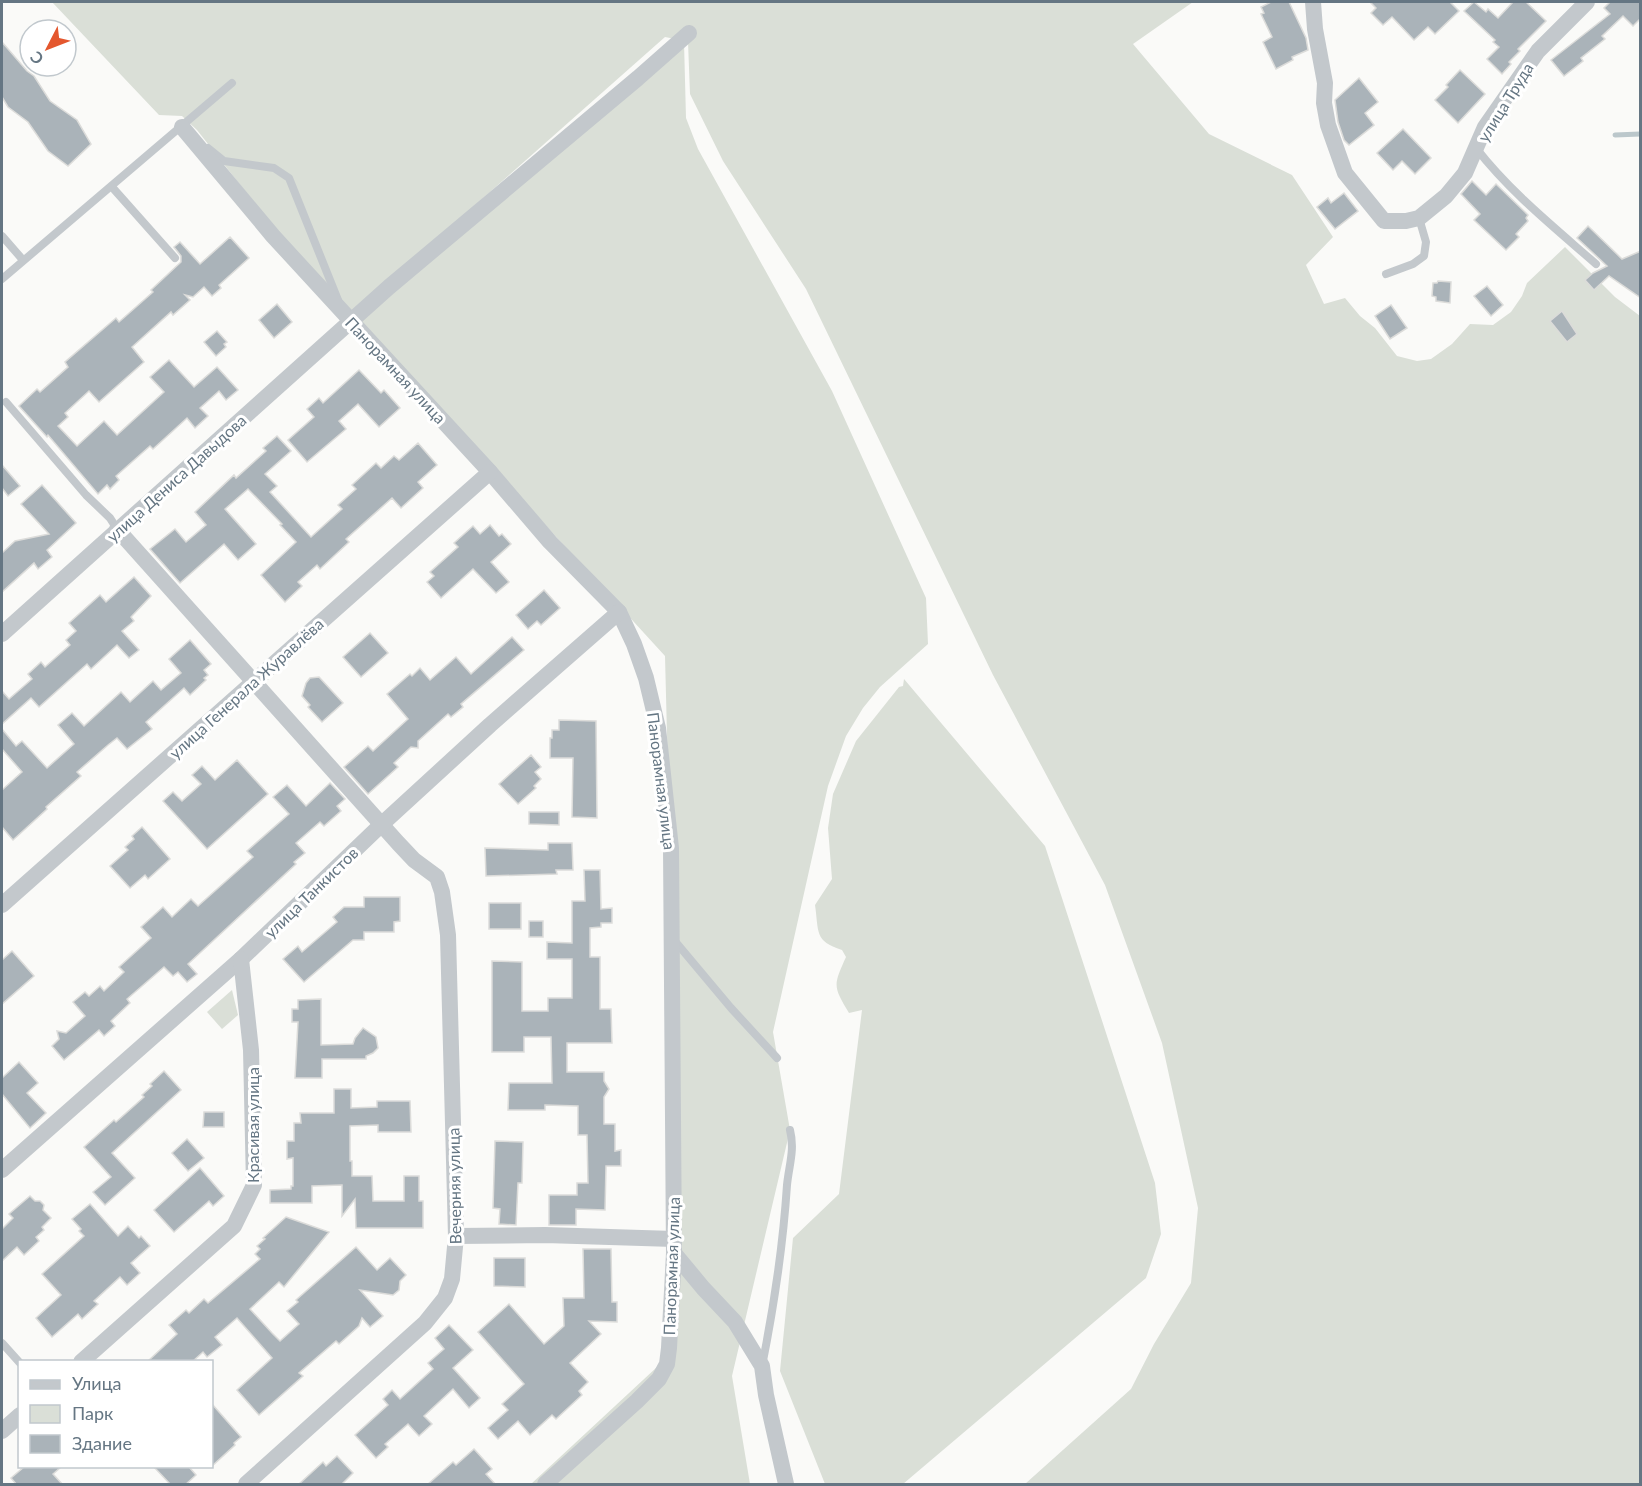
<svg xmlns="http://www.w3.org/2000/svg" width="1642" height="1486" font-family="Lato,sans-serif">
	<style>
		.green { fill: #dadfd7 }
		.lines { fill: none; stroke-linecap: round; stroke-linejoin: round }
		.stream { stroke: #bbc7cb; stroke-width: 5 }
		.building { fill: #aab3b9; stroke: #dcdcda; stroke-width: 1.5 }
		.service { stroke: #c3c8cc; stroke-width: 8 }
		.minor { stroke: #c3c8cc; stroke-width: 16 }
		.labels { text-anchor: middle; dominant-baseline: central; stroke-width: 6; stroke-linejoin: round; paint-order: stroke }
		.street-label { font-size: 16px; fill: #657683; stroke: #fff }
	</style>
	<rect width="100%" height="100%" fill="#fafaf8"/>
	<g class="green">
		<path d="M52 2H1193L1133 44 1209 134 1292 175 1333 237 1306 265 1324 304 1345 298 1360 316 1375 328 1397 356 1417 361 1431 359 1452 344 1470 324 1493 325 1511 312 1522 296 1527 283 1565 247 1615 297 1640 316V1484H1025L1131 1389 1154 1344 1191 1283 1198 1208 1162 1043 1105 885 993 675 806 289 723 161 690 94 688 42H684L686 118 698 149 832 391 926 598 928 644 880 687 863 708 846 736 828 786 773 1032 790 1130 732 1376 750 1484H531L671 1354 680 1246 665 656 359 321 680 40 665 37 352 314 278 233 197 130 182 116 159 115Z"/>
		<path d="M904 679 1045 846 1155 1183 1161 1234 1146 1278 903 1484H825L780 1371 793 1238 839 1194 862 1010 849 1013C833 986 833 986 846 957L842 950C814 941 819 932 815 905L832 879 828 828 833 794 856 741 899 687 903 686Z"/>
		<path d="M232 990 238 1015 222 1029 207 1012Z"/>
	</g>
	<g class="lines">
		<path class="stream" d="M1615 135 1640 134"/>
	</g>
	<g class="building">
		<path d="M1271 2H1289L1306 38 1308 50 1292 57 1293 60 1276 69 1263 42 1272 37 1261 14 1264 13 1261 7Z"/>
		<path d="M1370 2H1450L1459 11 1435 34 1428 27 1414 40 1392 17 1383 25 1371 13 1376 8Z"/>
		<path d="M1474 2 1486 12 1488 9 1498 18 1513 2H1526L1546 21 1518 49 1520 51 1509 62 1511 64 1502 74 1487 59 1499 47 1493 42 1495 40 1464 11Z"/>
		<path d="M1608 2H1641V18L1633 26 1623 16 1602 36 1605 39 1581 58 1583 61 1564 76 1551 60 1610 14 1604 8 1609 3Z"/>
		<path d="M2 42 27 71 34 76 50 101 77 120 91 144 68 166 48 151 28 122 8 107 2 97Z"/>
		<path d="M1460 70 1485 94 1458 123 1435 100 1448 87 1446 85Z"/>
		<path d="M1359 78 1378 102 1365 113 1374 125 1349 145 1344 140 1338 122 1335 100Z"/>
		<path d="M1403 129 1431 158 1415 174 1402 161 1393 170 1377 153Z"/>
		<path d="M1472 181 1486 195 1496 184 1528 215 1526 218 1528 221 1516 234 1519 237 1506 250 1474 220 1480 214 1461 194Z"/>
		<path d="M1344 193 1358 211 1335 229 1317 207 1328 198 1331 203Z"/>
		<path d="M1588 226 1622 259 1641 251V298L1609 276 1594 290 1585 280 1593 273 1607 266 1577 238Z"/>
		<path d="M230 237 249 258 219 285 221 288 212 296 204 287 193 297 185 295 190 300 173 315 171 312 132 347 144 362 99 402 89 391 65 413 68 417 58 426 77 446 104 421 117 435 164 392 150 377 169 360 194 387 217 367 238 390 226 400 219 391 200 408 208 416 195 428 187 418 153 449 150 446 116 476 119 480 110 489 107 485 98 494 48 435 47 437 19 406 37 389 40 392 68 367 65 362 116 318 119 322 153 292 151 290 181 262V256L174 247 180 242 200 264Z"/>
		<path d="M1438 281 1451 282 1450 303 1436 301V297L1432 296 1433 283H1437Z"/>
		<path d="M1487 286 1503 305 1491 316 1474 296Z"/>
		<path d="M277 304 292 322 274 338 259 320Z"/>
		<path d="M1391 305 1407 328 1390 339 1375 316Z"/>
		<path d="M1562 311 1577 334 1567 342 1550 321Z"/>
		<path d="M217 331 227 342 224 344 226 347 216 356 204 342Z"/>
		<path d="M359 370 381 393 384 390 400 408 379 427 358 404 339 421 346 429 307 462 288 440 314 417 307 409 319 398 323 403Z"/>
		<path d="M277 436 291 451 265 474 277 486 270 492 311 537 342 509 338 505 356 489 352 485 376 463 381 468 394 456 399 460 418 443 437 465 418 482 423 488 401 508 392 498 346 539 349 542 320 569 317 565 298 582 302 586 285 602 261 575 296 542 280 525 282 524 248 489 225 509 256 544 238 560 224 544 180 583 150 549 175 529 186 542 206 525 195 512 234 475 236 478 266 451 263 448Z"/>
		<path d="M2 465 20 486 8 496 2 488Z"/>
		<path d="M42 485 76 523 47 550 52 557 38 569 34 563 2 592V553L15 541 49 534 21 504Z"/>
		<path d="M490 525 499 536 502 534 511 544 491 562 509 582 496 593 473 569 441 598 427 582 434 576 430 572 458 547 454 543 473 526 480 534Z"/>
		<path d="M134 577 151 596 131 617 134 621 122 631 139 650 129 658 117 645 91 669 87 664 39 707 31 698 2 724V691L9 699 32 679 28 674 41 662 45 667 70 645 66 640 76 631 69 623 100 595 106 602Z"/>
		<path d="M544 590 560 608 541 625 537 621 528 629 516 615Z"/>
		<path d="M370 633 388 653 361 677 343 657Z"/>
		<path d="M512 637 524 650 461 704 463 707 451 717 448 714 418 741V748L411 747 394 763 398 767 368 794 344 767 368 746 373 751 408 719 387 694 410 674 412 676 420 668 430 680 456 657 471 674Z"/>
		<path d="M190 640 211 664 204 670 208 675 204 678 206 680 190 695 184 688 146 722 152 729 127 749 117 738 108 745 77 772 81 776 46 807 47 809 13 840 2 827V790L22 772 2 749V729L16 746 22 741 47 768 74 744 58 725 72 713 84 726 121 692 130 702 153 681 161 690 181 673 169 659Z"/>
		<path d="M319 677 343 703 322 722 308 707 310 705 302 696 306 683 310 678Z"/>
		<path d="M559 720 596 721 597 818 572 817 573 758H550V738H552V730H559Z"/>
		<path d="M531 755 541 767 535 772 541 779 534 786 536 788 518 804 499 784Z"/>
		<path d="M237 760 268 794 207 849 163 801 173 792 182 801 201 784 192 775 202 766 215 780Z"/>
		<path d="M330 783 345 799 337 806 341 811 324 826 320 822 296 843 305 853 294 862 296 864 188 964 197 974 187 982 178 972 173 976 164 967 127 999 130 1003 111 1021 115 1026 104 1036 99 1030 64 1060 52 1046 59 1039 57 1031 66 1033 85 1016 73 1002 85 992 89 996 100 986 104 991 124 972 119 967 151 938 141 927 163 907 172 917 191 899 198 906 253 857 247 851 289 814 273 797 287 785 306 806Z"/>
		<path d="M529 812H559V825L529 824Z"/>
		<path d="M142 827 170 859 148 879 145 875 130 888 110 866 128 850 125 847 134 839 132 836Z"/>
		<path d="M548 843H572L573 870H556L557 874 486 876 485 848 548 850Z"/>
		<path d="M584 870H600L601 909 612 908V923H601V927L590 928V957H600V1009H611L612 1043H567V1072H604V1081L609 1089 604 1097V1124H615V1151L621 1150V1166H606L605 1210 576 1209V1225H549V1195H577V1183H588L587 1135H578V1106L545 1105V1110H508L509 1083H552L551 1037H524V1052H492V961L522 962V1011H548V998H572V959H547V942L572 943V901H585Z"/>
		<path d="M364 897H400V921L394 922V932H364V940H353L304 982 283 959 298 946 302 952 337 922 333 917 344 907H364Z"/>
		<rect x="489" y="903" width="32" height="26"/>
		<rect x="529" y="921" width="14" height="16"/>
		<path d="M12 951 34 976 2 1004V960Z"/>
		<path d="M321 999V1045L353 1044 355 1038 363 1028 376 1037 378 1048 373 1053 366 1056V1059H322V1078H295L298 1022H292V1009H298V1000Z"/>
		<path d="M19 1062 38 1083 27 1093 46 1113 30 1128 2 1094V1078Z"/>
		<path d="M164 1071 181 1090 112 1153 135 1178 105 1205 93 1192 111 1177 84 1147 114 1120 116 1122 144 1097 142 1095 152 1086 150 1084Z"/>
		<path d="M334 1089H351V1108L377 1107V1101H410L411 1132H378V1125L350 1126V1161H352V1176H372L373 1201H404V1176H419V1201H423V1228H356L355 1199 342 1216V1185L312 1186V1203H270V1190L291 1189V1186H293V1158L287 1159V1141H294V1123H301L300 1113H334Z"/>
		<path d="M204 1112H224V1127H203Z"/>
		<path d="M187 1139 204 1158 188 1171 172 1153Z"/>
		<path d="M495 1141 523 1142 522 1183H518L516 1225 499 1224 500 1209 493 1208Z"/>
		<path d="M200 1168 224 1196 213 1206 209 1201 174 1232 154 1210Z"/>
		<path d="M30 1196 35 1201H40L44 1205 43 1210 51 1218 42 1227 44 1230 36 1237 39 1241 24 1255 17 1247 2 1261V1229L13 1218 9 1214Z"/>
		<path d="M90 1204 118 1236 128 1226 139 1238 141 1236 150 1246 131 1263 140 1273 127 1285 120 1277 94 1301 98 1304 82 1319 78 1314 52 1337 36 1318 61 1295 42 1274 84 1236 79 1231 81 1229 72 1219Z"/>
		<path d="M286 1217 329 1232 284 1287 279 1282 250 1309 272 1333 280 1341 299 1324 287 1311 298 1302 296 1300 356 1247 377 1270 390 1258 406 1275 400 1281 399 1290 393 1295 360 1290 383 1316 370 1327 362 1318 359 1326 339 1344 336 1341 299 1373 303 1376 259 1415 237 1390 272 1358 237 1318 215 1337 222 1345 207 1357 203 1352 192 1362H147L177 1334 169 1325 186 1310 189 1313 204 1299 208 1303 260 1259 255 1254 260 1249 257 1246 265 1239 263 1238Z"/>
		<path d="M583 1249H611L612 1302H617V1322L589 1321 601 1334 570 1363 588 1382 579 1391 582 1395 556 1419 552 1415 530 1435 518 1421 498 1439 488 1428 508 1410 502 1404 524 1384 478 1332 509 1304 544 1344 564 1326 563 1298H584Z"/>
		<path d="M494 1258H525V1287L494 1286Z"/>
		<path d="M449 1325 473 1350 453 1368 480 1398 469 1408 453 1389 424 1416 432 1424 419 1436 408 1424 385 1444 388 1447 376 1458 355 1435 388 1405 383 1399 392 1390 400 1399 433 1369 428 1363 444 1349 435 1338Z"/>
		<path d="M212 1404 241 1437 234 1443 235 1445 212 1466Z"/>
		<path d="M474 1449 492 1469 486 1474 496 1485H427L453 1462 456 1465Z"/>
		<path d="M337 1456 353 1473 341 1485H298L323 1462 326 1466Z"/>
		<path d="M24 1467H61L53 1474 63 1485H17L11 1478Z"/>
		<path d="M154 1467H189L196 1475 185 1485H171Z"/>
	</g>
	<g class="lines">
		<g class="service">
			<path d="M208 148 224 161 274 168 289 178 338 300"/>
			<path d="M1476 148C1510 192 1555 228 1596 264"/>
			<path d="M112 187 175 258"/>
			<path d="M2 236 23 260"/>
			<path d="M1386 274 1413 264 1424 256 1426 242 1419 218"/>
			<path d="M2 279 232 83"/>
			<path d="M6 402 86 495 110 518 117 529"/>
			<path d="M674 940 731 1008 777 1058"/>
			<path d="M2 1343 20 1363"/>
			<path d="M762 1366C774 1306 783 1246 787 1185 789 1165 795 1150 790 1130"/>
		</g>
		<g class="minor">
			<path d="M1313 2 1315 29 1325 83 1324 103 1328 125 1345 173 1384 221H1406L1419 218 1446 196 1465 173 1485 127 1538 51 1587 2"/>
			<path d="M182 127 273 236 490 472 550 542 619 612 634 644 646 678 658 728 671 848 674 1253 669 1348 667 1364 659 1379 637 1401 545 1484"/>
			<path d="M117 529 398 843 414 860 437 877 442 892 448 935 456 1236 452 1279 445 1298 425 1323 246 1484"/>
			<path d="M2 634 389 287 638 78 689 33"/>
			<path d="M2 905 490 472"/>
			<path d="M2 1170 241 959 382 824 490 725 619 612"/>
			<path d="M456 1236 545 1235 674 1239"/>
			<path d="M674 1253 703 1288 735 1322 762 1366 766 1395 786 1484"/>
			<path d="M81 1362 234 1226 254 1185 251 1050 241 959"/>
			<path d="M2 1431 20 1415"/>
		</g>
	</g>
	<g class="labels">
		<g class="street-label">
			<text transform="translate(1505 102) rotate(-58)">улица Труда</text>
			<text transform="translate(396 370) rotate(47)">Панорамная улица</text>
			<text transform="translate(176 478) rotate(-42)">улица Дениса Давыдова</text>
			<text transform="translate(246 688) rotate(-42)">улица Генерала Журавлёва</text>
			<text transform="translate(662 781) rotate(83)">Панорамная улица</text>
			<text transform="translate(311 892) rotate(-44)">улица Танкистов</text>
			<text transform="translate(252 1125) rotate(-90)">Красивая улица</text>
			<text transform="translate(454 1186) rotate(-91)">Вечерняя улица</text>
			<text transform="translate(671 1266) rotate(-88)">Панорамная улица</text>
		</g>
	</g>
	<rect width="1642" height="1486" fill="none" stroke="#657683" stroke-width="6"/>
	<rect x="18" y="1360" width="195" height="108" fill="#ffffff" stroke="#c1c8cd" stroke-width="1.5"/>
	<rect x="30" y="1380" width="30" height="9" fill="#c3c8cc" stroke="#c1c8cd" stroke-width="1.5"/>
	<text x="72" y="1390" font-size="18" fill="#657683">Улица</text>
	<rect x="30" y="1405" width="30" height="18" fill="#dadfd7" stroke="#c1c8cd" stroke-width="1.5"/>
	<text x="72" y="1420" font-size="18" fill="#657683">Парк</text>
	<rect x="30" y="1435" width="30" height="18" fill="#aab3b9" stroke="#c1c8cd" stroke-width="1.5"/>
	<text x="72" y="1450" font-size="18" fill="#657683">Здание</text>
	<g transform="translate(48 48) rotate(228)"><circle r="28" fill="#ffffff" stroke="#c1c8cd" stroke-width="1.5"/>
	<path d="M0-4.5L10 22L0 15L-10 22Z" fill="#e4572e"/>
	<text y="-9" font-size="16" font-weight="bold" text-anchor="middle" fill="#657683">С</text>
	</g>
</svg>
